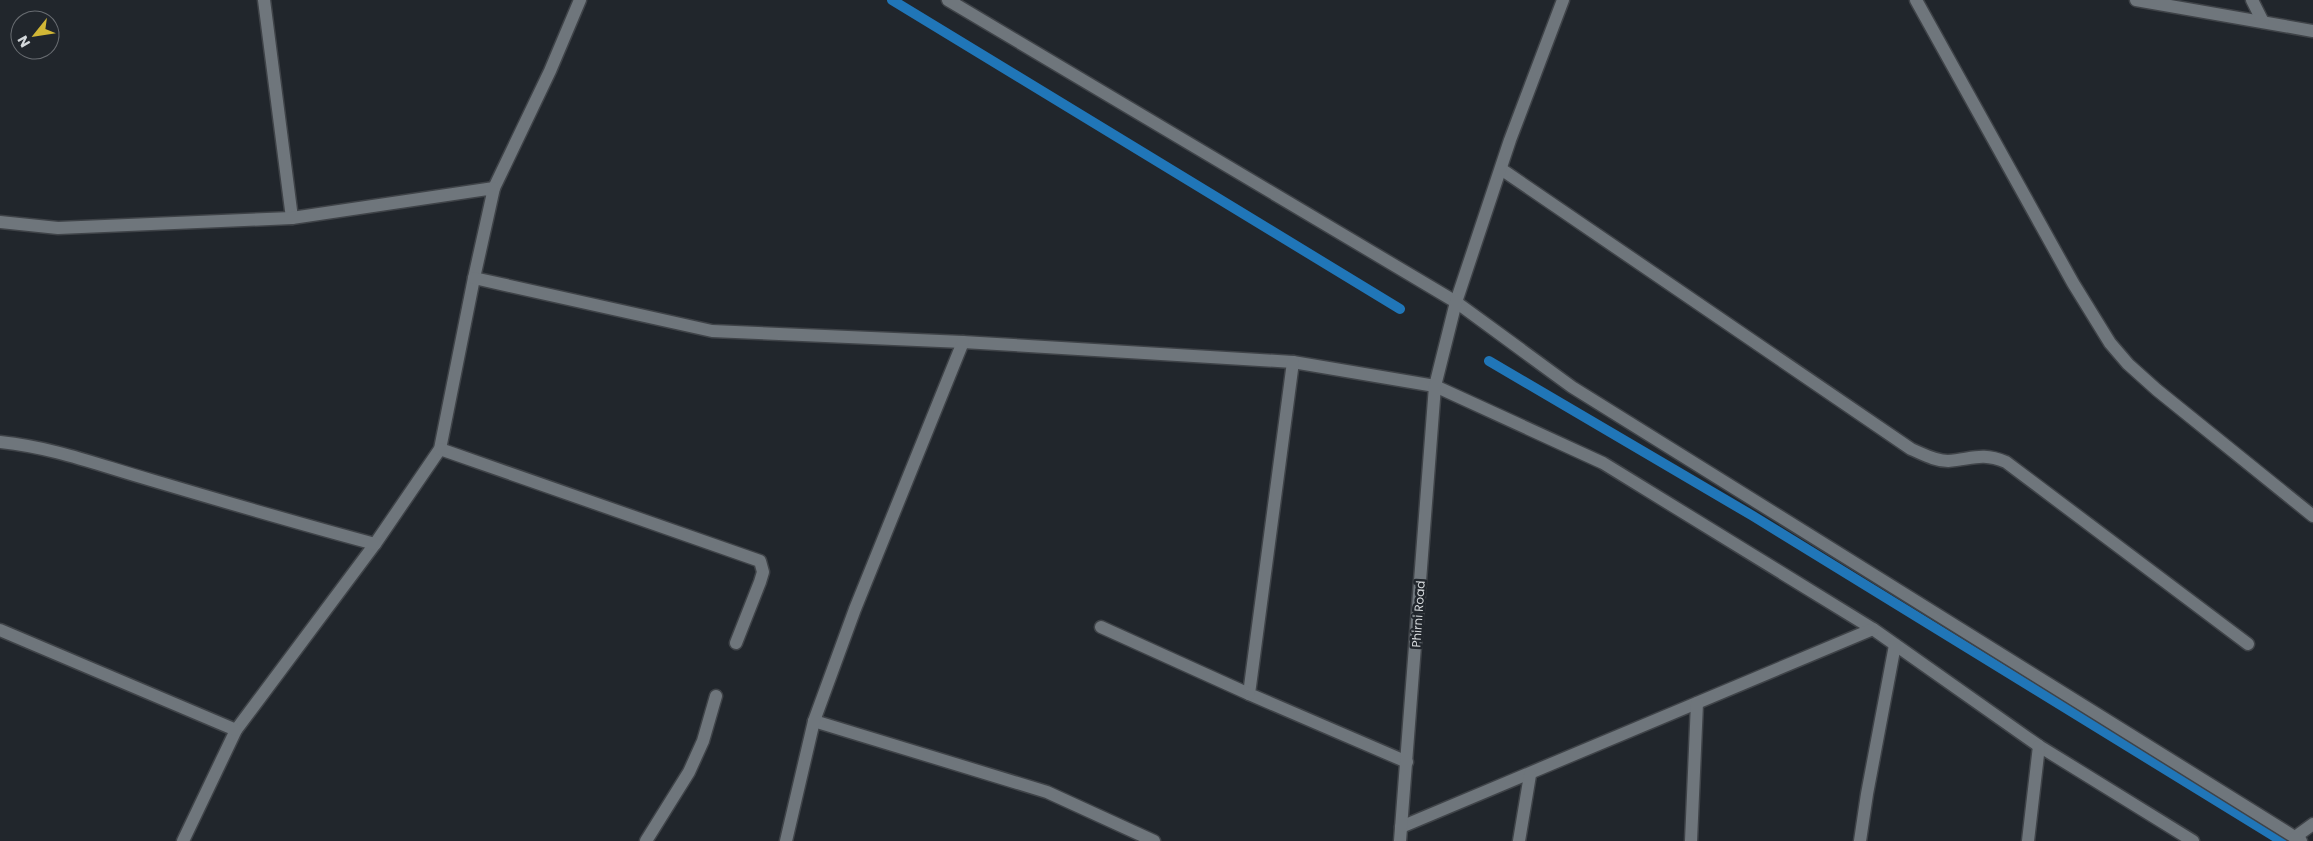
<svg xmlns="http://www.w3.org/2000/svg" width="2313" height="841" font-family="Poppins,sans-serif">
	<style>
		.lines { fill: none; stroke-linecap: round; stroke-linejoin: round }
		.stream { stroke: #2076b8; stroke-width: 10 }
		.minor-casing { stroke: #3f4348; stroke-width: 15 }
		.minor { stroke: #6f767c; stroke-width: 12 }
		.labels { text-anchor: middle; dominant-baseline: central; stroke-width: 5; stroke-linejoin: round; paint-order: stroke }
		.street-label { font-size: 12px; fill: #d4d8db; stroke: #21262c }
	</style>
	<rect width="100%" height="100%" fill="#21262c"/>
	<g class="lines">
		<g class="stream">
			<path d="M892 0 1400 309"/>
			<path d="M1489 361 1753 516 2282 841"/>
		</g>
		<g class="minor-casing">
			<g id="minor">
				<path d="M264 0 292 218"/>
				<path d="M948 0 1456 302 1572 387 2301 841"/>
				<path d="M1916 0 2073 283 2110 343 2128 364 2157 390 2313 516"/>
				<path d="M2136 0 2313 31"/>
				<path d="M2252 0 2263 22"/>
				<path d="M1501 169 1911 449C1923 454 1935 461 1948 461 1973 459 1981 452 2006 462L2248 644"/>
				<path d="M494 188 550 71 580 0"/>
				<path d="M0 222 58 228 292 218 494 188 474 278 440 449 375 544 236 730 183 841"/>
				<path d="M474 278 712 331 963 342 1293 362 1435 386 1603 463 1873 629 2039 746 2193 841"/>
				<path d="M1293 362 1249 694 1407 762"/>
				<path d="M0 442C56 448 98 465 151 480 225 502 300 524 375 544"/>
				<path d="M440 449 760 561 763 572 760 582 736 643"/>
				<path d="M1101 627 1249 694"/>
				<path d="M0 630 236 730"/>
				<path d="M814 721 1047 792 1154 841"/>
				<path d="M1401 827 1873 629"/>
				<path d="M2295 837 2313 824"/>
				<path d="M646 841 689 772 703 741 716 696"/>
				<path d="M786 841 814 721 855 609 963 342"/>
				<path d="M1400 841 1435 386 1456 302 1510 140 1563 0"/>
				<path d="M1519 841 1530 775"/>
				<path d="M1691 841 1697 703"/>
				<path d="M1860 841 1867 794 1895 645"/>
				<path d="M2028 841 2039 746"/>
			</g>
		</g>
		<use href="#minor" class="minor"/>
	</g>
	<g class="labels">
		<g class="street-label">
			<text transform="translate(1418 614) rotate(-86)">Phirni Road</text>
		</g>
	</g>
	<g transform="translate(35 35) rotate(240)"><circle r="24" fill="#21262c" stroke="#696d72"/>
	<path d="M0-4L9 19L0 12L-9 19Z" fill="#d2b736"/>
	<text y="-8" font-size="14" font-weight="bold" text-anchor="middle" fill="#d4d8db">N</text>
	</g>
</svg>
